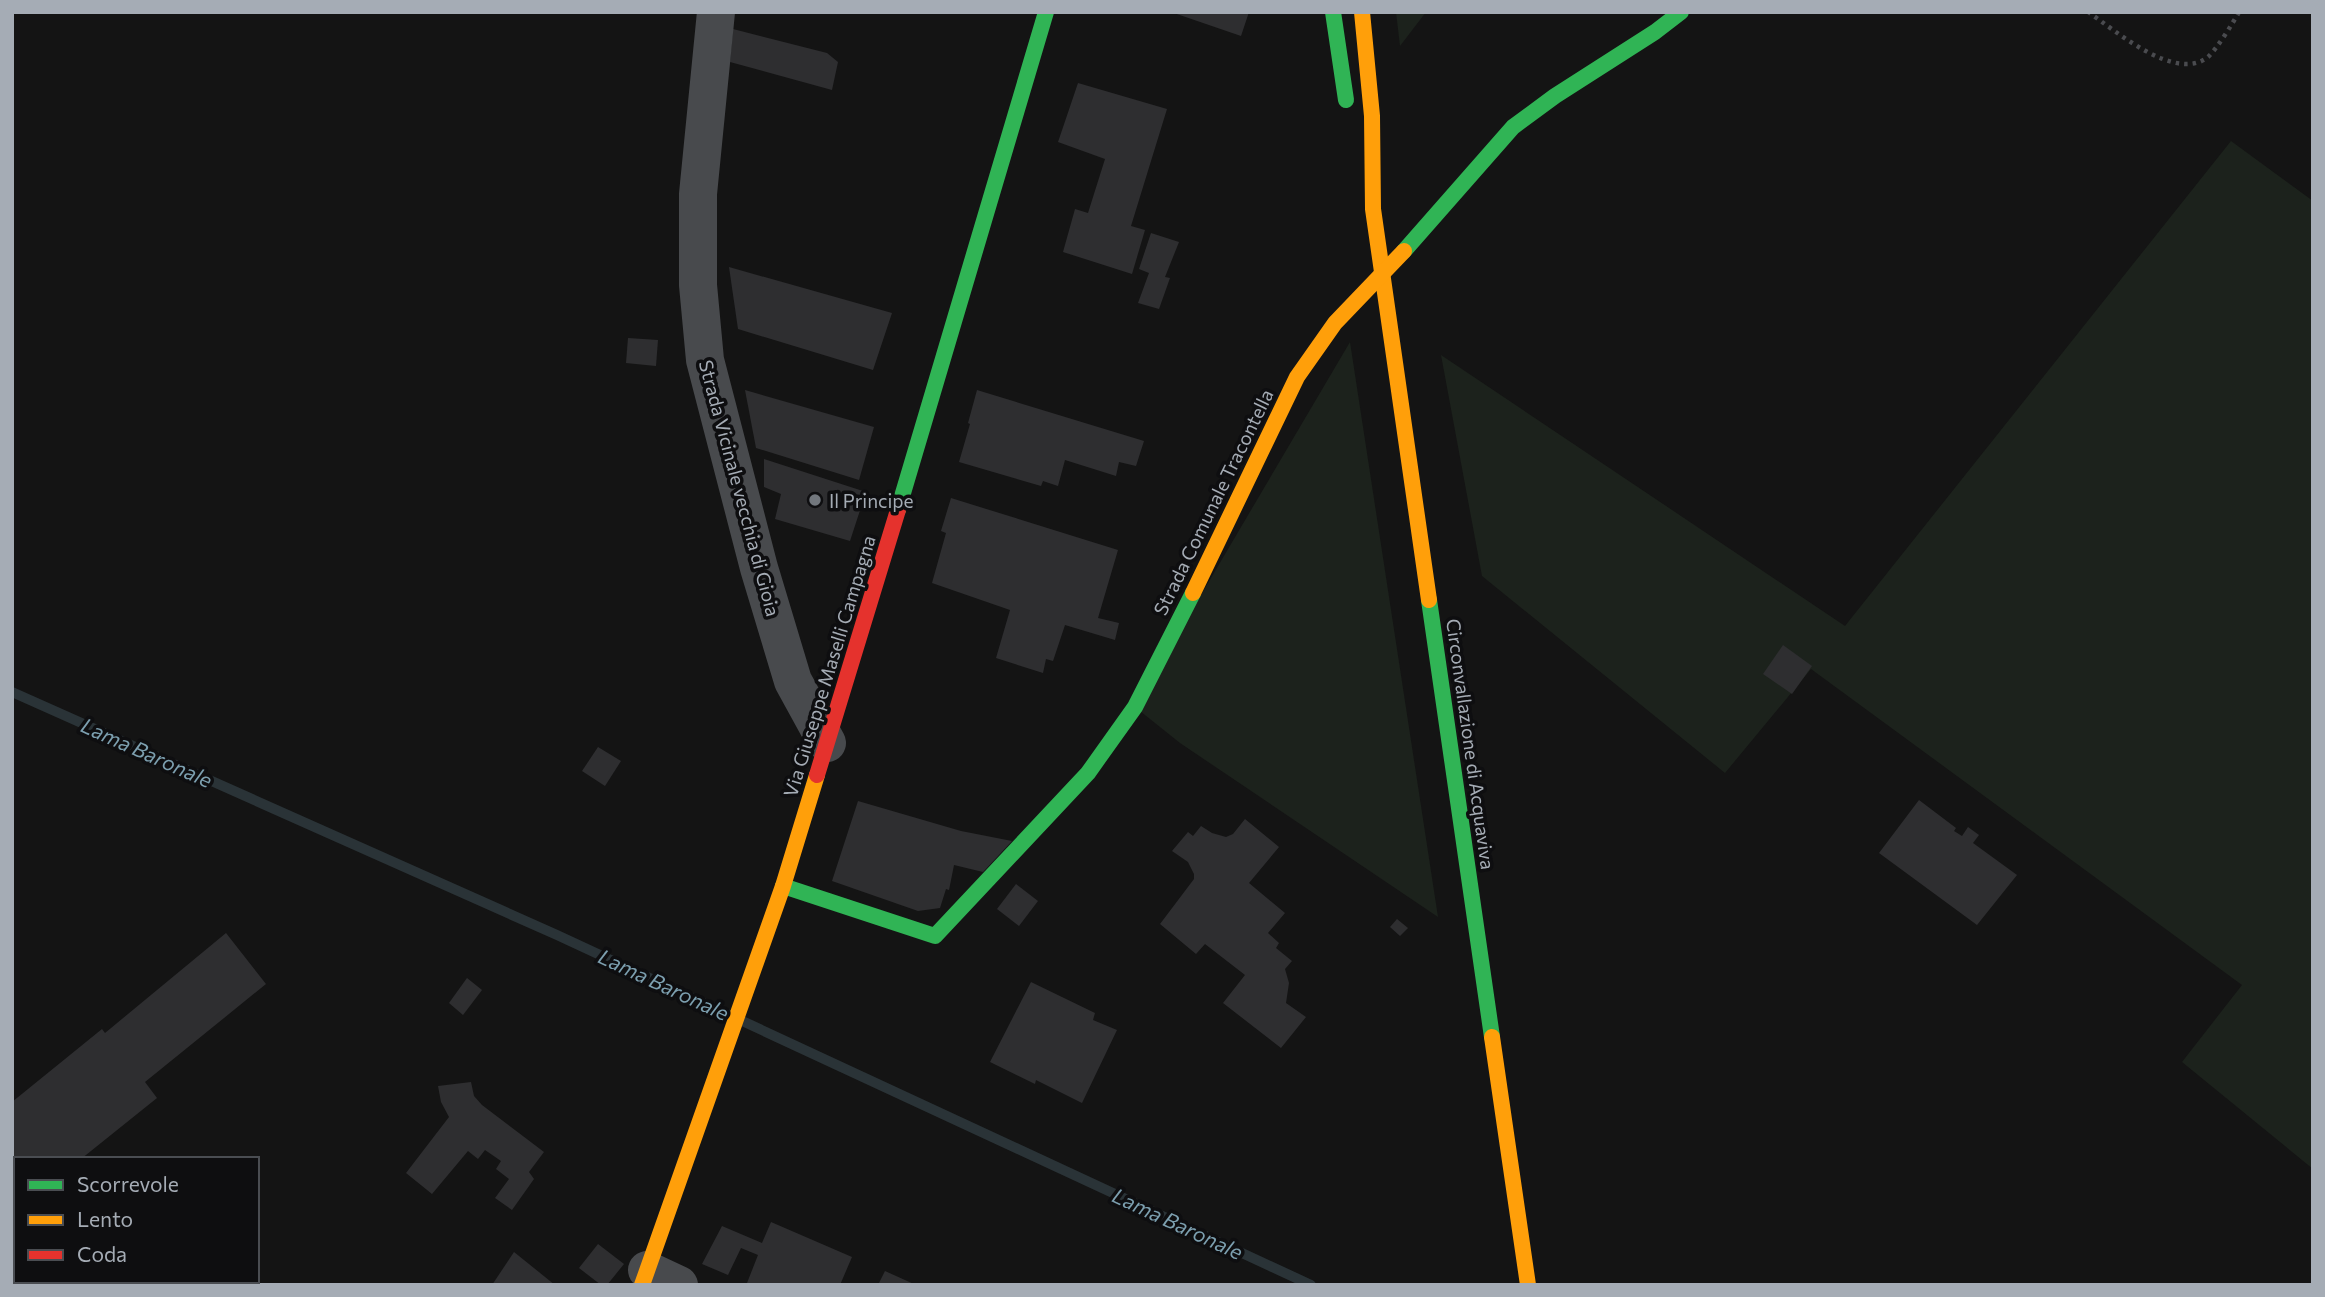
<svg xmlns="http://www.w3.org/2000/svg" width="2325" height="1297" font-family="Commissioner,sans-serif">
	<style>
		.green { fill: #1c221c }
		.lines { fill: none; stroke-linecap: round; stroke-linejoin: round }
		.stream { stroke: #2a3337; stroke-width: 10 }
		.building { fill: #2e2e30 }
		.path { stroke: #4a4b4f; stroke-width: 4.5; stroke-dasharray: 3.5 5; stroke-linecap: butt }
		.street { stroke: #484a4d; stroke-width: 38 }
		.fast { stroke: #30b455; stroke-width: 16 }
		.slow { stroke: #ff9f0a; stroke-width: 16 }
		.jam { stroke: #e5322d; stroke-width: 16 }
		.poi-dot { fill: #72777d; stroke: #0e0e10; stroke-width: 2.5 }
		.labels { text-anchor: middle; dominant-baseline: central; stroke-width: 7; stroke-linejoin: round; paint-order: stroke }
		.street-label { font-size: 19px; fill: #a5acb5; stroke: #0e0e10 }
		.poi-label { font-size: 19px; fill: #a5acb5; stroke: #0e0e10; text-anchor: start }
		.water-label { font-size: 21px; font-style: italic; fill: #7c9faf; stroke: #0e0e10 }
	</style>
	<rect width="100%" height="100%" fill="#141414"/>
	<g class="green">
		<path d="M1396 12H1426L1400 46Z"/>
		<path d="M2231 141 2313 201V1169L2182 1062 2242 985 1811 669 1725 773 1482 576 1441 355 1845 626Z"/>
		<path d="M1350 342 1438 917 1180 743 1135 707Z"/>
	</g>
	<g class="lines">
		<path class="stream" d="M12 692 557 935 1311 1285"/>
	</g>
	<g class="building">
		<path d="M1171 12H1249L1241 36Z"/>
		<path d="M733 29 827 53 838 62 832 90 730 62Z"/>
		<path d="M1078 83 1167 109 1131 226 1145 230 1132 274 1063 252 1075 209 1088 213 1105 159 1058 142Z"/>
		<path d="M1151 233 1179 242 1165 277 1170 278 1159 309 1138 303 1149 273 1139 269Z"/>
		<path d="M729 267 892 313 873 370 738 329Z"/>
		<path d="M628 338 658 340 656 366 626 363Z"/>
		<path d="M745 390 874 427 859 480 756 448Z"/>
		<path d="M977 390 1144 441 1136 466 1119 462 1116 476 1065 460 1058 486 1043 481 1041 486 959 462 970 424 968 423Z"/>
		<path d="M764 459 866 492 850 541 775 519 781 494 764 487Z"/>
		<path d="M951 498 1118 550 1098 618 1119 623 1115 640 1065 625 1053 661 1046 659 1043 673 996 658 1010 610 932 583 946 533 941 531Z"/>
		<path d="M1783 645 1812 666 1792 694 1763 674Z"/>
		<path d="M598 747 621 761 605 786 582 771Z"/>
		<path d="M1919 800 1956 828 1954 831 1962 836 1968 827 1979 835 1973 843 2017 875 1977 925 1879 853Z"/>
		<path d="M858 801 961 831 1012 841 983 872 954 865 949 890 946 889 940 908 918 911 832 881Z"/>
		<path d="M1245 819 1279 847 1249 883 1285 913 1268 933 1279 943 1276 948 1292 961 1285 969 1289 983 1286 1003 1306 1017 1281 1048 1223 1003 1245 975 1205 944 1196 954 1160 924 1194 879V874L1188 862 1172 851 1188 832 1193 836 1201 826 1212 833 1226 837 1233 834Z"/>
		<path d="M1016 884 1038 901 1019 926 997 909Z"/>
		<path d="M1397 919 1408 928 1400 936 1390 927Z"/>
		<path d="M226 933 266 984 145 1082 157 1098 81 1159H16V1183L12 1186V1102L102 1029 105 1033Z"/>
		<path d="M467 978 482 990 463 1015 449 1003Z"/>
		<path d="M1031 982 1095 1013 1093 1020 1117 1030 1082 1103 1036 1080 1035 1084 990 1062Z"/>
		<path d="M471 1082 474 1096 482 1105 544 1152 529 1172 534 1179 512 1210 495 1198 509 1179 496 1169 501 1161 485 1150 478 1159 468 1151 432 1194 406 1173 449 1117 441 1102 438 1086Z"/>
		<path d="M16 1214V1281H169L165 1285H12V1217Z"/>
		<path d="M771 1222 852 1257 840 1285H752L747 1283 758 1255 741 1248 728 1275 702 1264 722 1226 762 1243Z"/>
		<path d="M598 1244 624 1264 607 1285H601L579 1268Z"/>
		<path d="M514 1252 555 1285H492Z"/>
		<path d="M885 1271 916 1285H878Z"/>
	</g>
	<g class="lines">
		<path class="path" d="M2088 12C2115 30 2175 83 2208 57 2216 50 2233 23 2239 12"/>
		<g class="street">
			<path d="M716 12 698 194V285L705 360 759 568 793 681 827 743"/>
			<path d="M647 1270 679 1285"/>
		</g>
		<g class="fast">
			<path d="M1333 12 1346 100"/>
			<path d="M1404 251 1513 127 1555 96 1655 32 1681 12"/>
			<path d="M898 510 1046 12"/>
			<path d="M1429 600 1492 1037"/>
			<path d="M783 886 935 936 1088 773 1135 707 1193 593"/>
		</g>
		<g class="slow">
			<path d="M1362 12 1372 116 1373 209 1429 600"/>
			<path d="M1193 593 1297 377 1335 323 1404 251"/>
			<path d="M1492 1037 1528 1285"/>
			<path d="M642 1285 783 886 817 775"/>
		</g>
		<path class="jam" d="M817 775 898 510"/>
	</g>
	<circle class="poi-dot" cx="815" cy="500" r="7"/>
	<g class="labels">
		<g class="street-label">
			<text transform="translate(740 488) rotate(75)">Strada Vicinale vecchia di Gioia</text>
			<text transform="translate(1213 502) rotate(-64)">Strada Comunale Tracontella</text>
			<text transform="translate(829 666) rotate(-73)">Via Giuseppe Maselli Campagna</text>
			<text transform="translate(1471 744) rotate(82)">Circonvallazione di Acquaviva</text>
		</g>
		<g class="poi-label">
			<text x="829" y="500">Il Principe</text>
		</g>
		<g class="water-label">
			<text transform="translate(147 752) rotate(24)">Lama Baronale</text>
			<text transform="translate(664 984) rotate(25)">Lama Baronale</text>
			<text transform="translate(1178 1223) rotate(25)">Lama Baronale</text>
		</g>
	</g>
	<rect width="2325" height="1297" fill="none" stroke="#a5acb5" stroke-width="28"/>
	<rect x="14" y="1157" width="245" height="126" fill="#0e0e10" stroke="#4a4d52" stroke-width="2"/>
	<rect x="28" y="1180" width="35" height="10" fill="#30b455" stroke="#4a4d52" stroke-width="2"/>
	<text x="77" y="1192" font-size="21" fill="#a5acb5">Scorrevole</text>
	<rect x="28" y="1215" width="35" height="10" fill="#ff9f0a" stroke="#4a4d52" stroke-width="2"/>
	<text x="77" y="1227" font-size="21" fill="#a5acb5">Lento</text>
	<rect x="28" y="1250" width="35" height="10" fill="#e5322d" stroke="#4a4d52" stroke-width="2"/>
	<text x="77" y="1262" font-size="21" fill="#a5acb5">Coda</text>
</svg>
